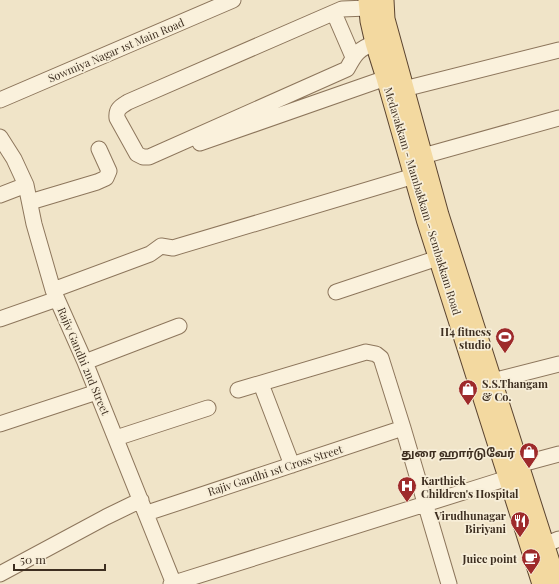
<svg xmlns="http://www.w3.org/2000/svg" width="559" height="584" font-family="'Playfair Display','Noto Sans Tamil',serif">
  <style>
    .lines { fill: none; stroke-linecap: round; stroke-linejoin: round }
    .minor-casing { stroke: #8d765c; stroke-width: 17 }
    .major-casing { stroke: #5b4430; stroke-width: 21 }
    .minor { stroke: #faf1dc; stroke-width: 15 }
    .major { stroke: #f3d9a0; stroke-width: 19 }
    .labels { text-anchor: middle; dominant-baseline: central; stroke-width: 3.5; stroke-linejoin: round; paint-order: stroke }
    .street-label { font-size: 11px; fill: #3d2e20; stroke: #f7eed8 }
    .poi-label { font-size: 11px; font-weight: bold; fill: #3d2e20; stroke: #f7eed8; text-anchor: end }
  </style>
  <rect width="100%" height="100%" fill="#f0e4c8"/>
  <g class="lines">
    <!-- minor casing -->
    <g class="minor-casing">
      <path id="minor" d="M368 8 342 9 128 102C120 107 116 109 117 118L137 154 143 157H149L347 69C355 54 358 49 375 43
        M334 13 353 57
        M404 89 559 50
        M0 100 233 0
        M0 137 14 159 26 185 34 224 53 290 85 362 174 584
        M200 143 386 78
        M423 156 559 118
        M0 195 26 185
        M30 202 97 182 106 178 109 171 99 149
        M53 290 150 254 161 246 173 248 414 176
        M336 292 438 258
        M0 319 57 299
        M85 362 179 326
        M492 381 559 364
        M261 384 292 465
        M238 390 366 352 376 354 381 358 403 428 449 584
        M0 424 97 392
        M116 438 208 408
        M508 469 518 465 559 454
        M147 513 403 428
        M544 545 559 539
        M0 574 106 517 141 500
        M171 584 508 478"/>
    </g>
    <!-- major casing -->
    <g class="major-casing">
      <path id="major" d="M368 0 370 21 375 43 386 78 426 219 542 584
        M384 0 385 19 439 215 557 584"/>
    </g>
    <!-- minor -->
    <use href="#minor" class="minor"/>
    <!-- major -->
    <use href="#major" class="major"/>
  </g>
  <!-- icons -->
  <defs>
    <g id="stadium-pin" transform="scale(1)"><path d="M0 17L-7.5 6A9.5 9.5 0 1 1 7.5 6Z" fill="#9e2a2b" stroke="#f7eed8"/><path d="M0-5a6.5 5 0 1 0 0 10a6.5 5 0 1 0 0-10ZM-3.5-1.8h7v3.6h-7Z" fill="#fff"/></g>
    <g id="shop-pin" transform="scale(1)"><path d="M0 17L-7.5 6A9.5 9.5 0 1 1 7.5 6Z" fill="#9e2a2b" stroke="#f7eed8"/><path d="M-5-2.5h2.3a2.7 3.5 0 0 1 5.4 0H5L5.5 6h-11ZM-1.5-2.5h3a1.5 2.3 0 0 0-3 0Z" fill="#fff"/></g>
    <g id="hospital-pin" transform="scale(1)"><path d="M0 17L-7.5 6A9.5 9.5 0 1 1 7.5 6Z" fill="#9e2a2b" stroke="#f7eed8"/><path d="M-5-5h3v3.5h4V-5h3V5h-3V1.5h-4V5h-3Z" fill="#fff"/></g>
    <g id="restaurant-pin" transform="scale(1)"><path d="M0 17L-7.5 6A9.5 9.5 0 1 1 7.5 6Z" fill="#9e2a2b" stroke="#f7eed8"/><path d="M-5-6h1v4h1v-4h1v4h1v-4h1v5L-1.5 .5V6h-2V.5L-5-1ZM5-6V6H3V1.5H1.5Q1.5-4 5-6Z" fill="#fff"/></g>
    <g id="cafe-pin" transform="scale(1)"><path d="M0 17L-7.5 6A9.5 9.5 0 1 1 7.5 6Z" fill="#9e2a2b" stroke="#f7eed8"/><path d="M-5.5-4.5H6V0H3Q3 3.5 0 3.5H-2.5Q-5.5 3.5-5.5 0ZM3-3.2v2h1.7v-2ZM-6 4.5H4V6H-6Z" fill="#fff"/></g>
  </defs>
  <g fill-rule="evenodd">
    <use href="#stadium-pin" x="505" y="337"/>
    <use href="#shop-pin" x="468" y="389"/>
    <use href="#shop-pin" x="529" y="452"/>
    <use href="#hospital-pin" x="407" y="486"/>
    <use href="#restaurant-pin" x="520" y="521"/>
    <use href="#cafe-pin" x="531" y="558"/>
  </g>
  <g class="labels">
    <!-- street labels -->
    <g class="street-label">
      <text transform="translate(116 50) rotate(-23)">Sowmiya Nagar 1st Main Road</text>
      <text transform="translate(423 201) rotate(73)">Medavakkam - Mambakkam - Sembakkam Road</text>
      <text transform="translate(84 361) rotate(67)">Rajiv Gandhi 2nd Street</text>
      <text transform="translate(275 470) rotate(-18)">Rajiv Gandhi 1st Cross Street</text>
    </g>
    <!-- poi labels -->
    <g class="poi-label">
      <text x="491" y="331">H4 fitness<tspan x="491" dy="13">studio</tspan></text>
      <text x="482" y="383" text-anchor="start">S.S.Thangam<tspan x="482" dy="13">&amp; Co.</tspan></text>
      <text x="515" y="452">துரை ஹார்டுவேர்</text>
      <text x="421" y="480" text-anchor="start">Karthick<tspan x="421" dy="13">Children's Hospital</tspan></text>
      <text x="506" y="515">Virudhunagar<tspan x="506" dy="13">Biriyani</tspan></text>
      <text x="517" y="558">Juice point</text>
    </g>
  </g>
  <!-- scale -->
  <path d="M14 564v6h91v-6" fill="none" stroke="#3d2e20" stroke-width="2"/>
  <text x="20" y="564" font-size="12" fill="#3d2e20" stroke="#f7eed8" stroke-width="3" paint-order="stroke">50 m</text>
</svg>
